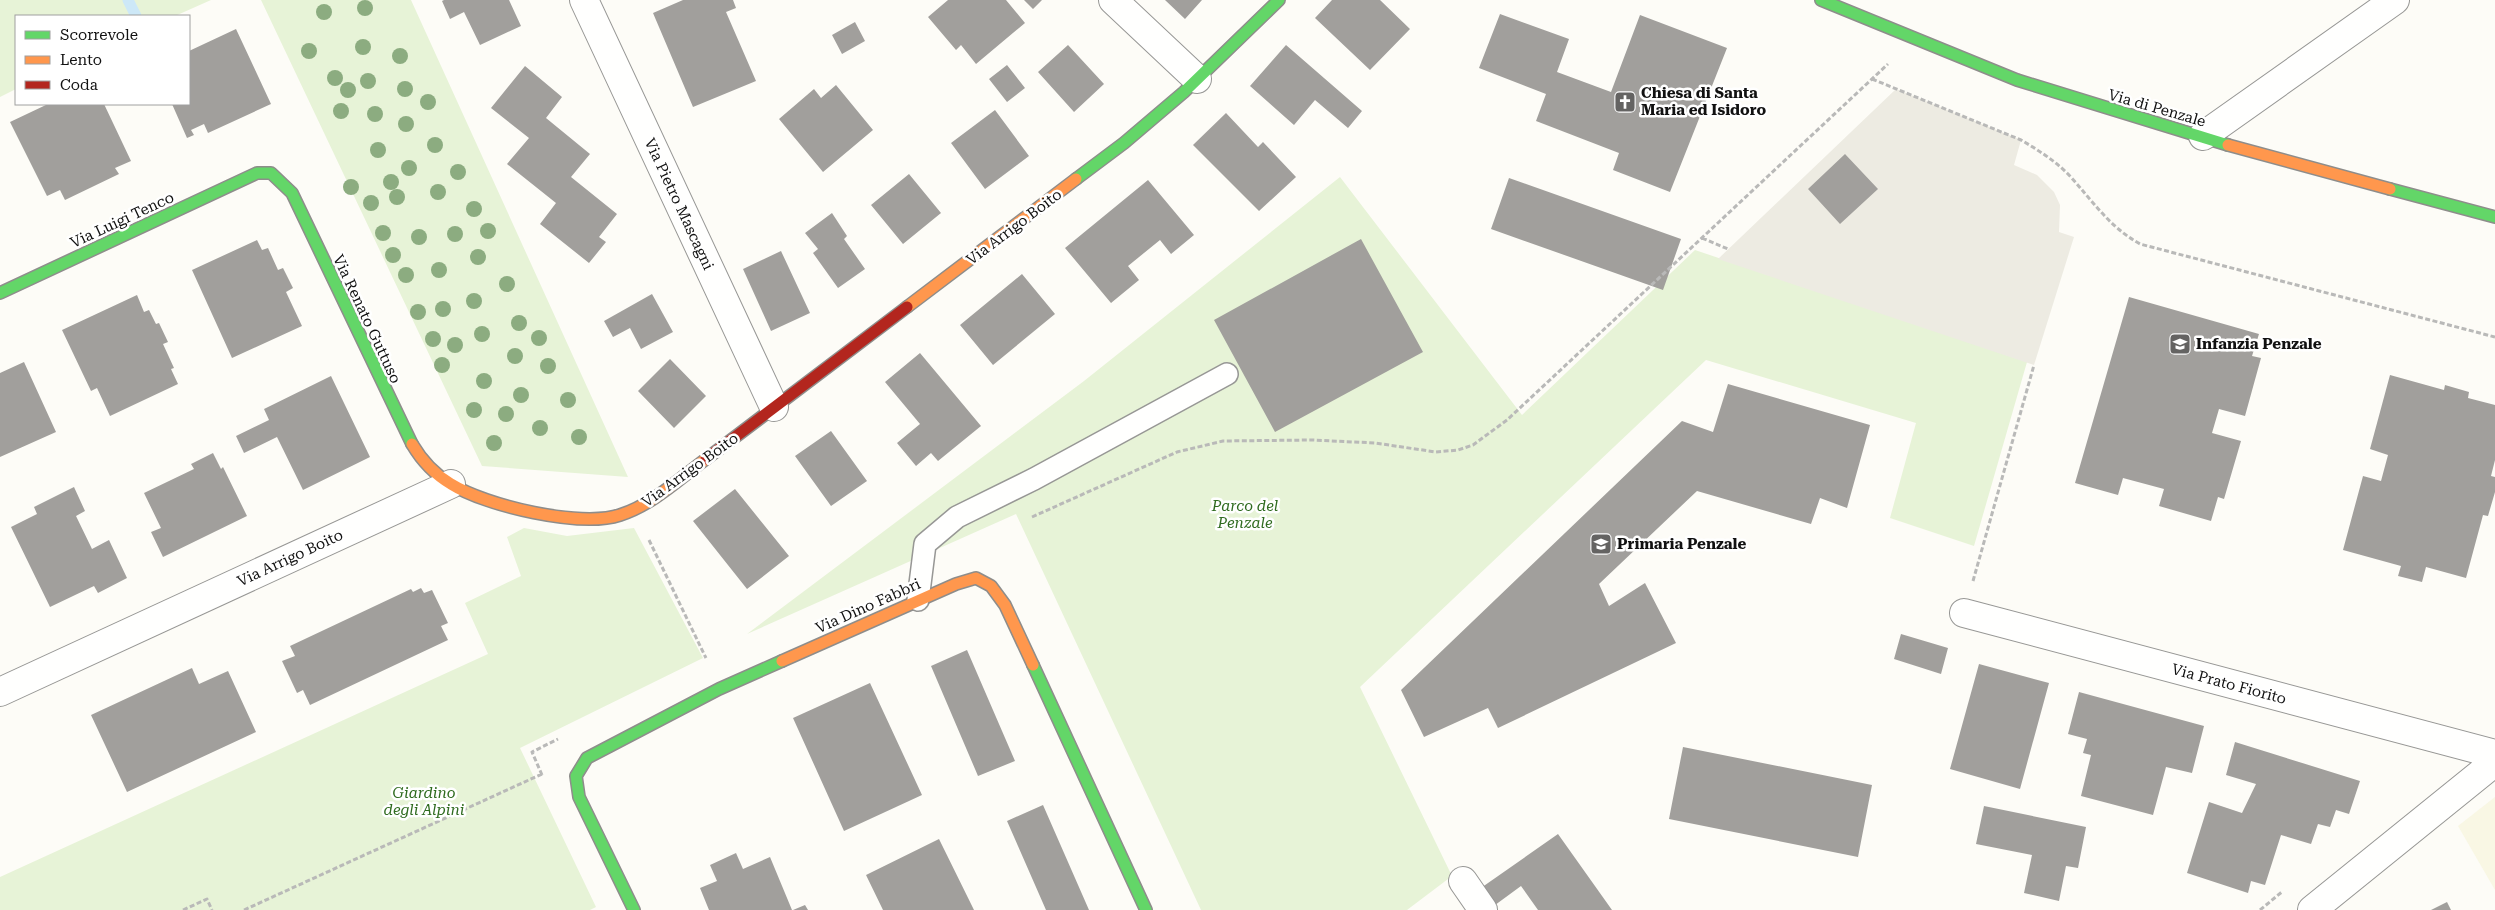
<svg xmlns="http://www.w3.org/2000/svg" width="2495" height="910" font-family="'Roboto Serif',serif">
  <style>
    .farmland { fill: #f9f7e4 }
    .green { fill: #e7f3d7 }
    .plaza { fill: #edebe2 }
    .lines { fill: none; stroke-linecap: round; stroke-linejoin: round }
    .stream { stroke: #cde8f7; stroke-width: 11 }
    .building { fill: #a19f9c }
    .lane-casing { stroke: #979795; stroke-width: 24 }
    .street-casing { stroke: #979795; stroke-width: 30 }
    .fast-casing { stroke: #8e8d8b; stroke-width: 14 }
    .slow-casing { stroke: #8e8d8b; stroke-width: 14 }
    .jam-casing { stroke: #8e8d8b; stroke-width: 14 }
    .path { stroke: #b9b9b8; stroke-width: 3; stroke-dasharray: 5 2.5; stroke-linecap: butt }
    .lane { stroke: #fffffe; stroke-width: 21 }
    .street { stroke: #fffffe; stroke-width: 28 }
    .fast { stroke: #63d668; stroke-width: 11 }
    .slow { stroke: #ff974d; stroke-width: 11 }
    .jam { stroke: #b3261e; stroke-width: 11 }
    .tree { fill: #8cac80 }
    .labels { text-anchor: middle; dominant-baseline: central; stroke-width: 5; stroke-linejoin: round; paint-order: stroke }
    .poi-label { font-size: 15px; font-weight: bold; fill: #111; stroke: #fff; text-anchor: start }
    .street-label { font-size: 15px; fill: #111; stroke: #fff }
    .park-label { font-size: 15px; font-style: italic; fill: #2f6b1f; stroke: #fff }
  </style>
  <rect width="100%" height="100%" fill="#fdfcf7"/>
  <!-- farmland -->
  <path class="farmland" d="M2495 797V890L2458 826Z"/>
  <!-- green -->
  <path class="green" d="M0 0H211L175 16H16V89L0 97Z
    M261 0H411L628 477 482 466Z
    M1340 177 1522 415 1695 250 2027 362 1974 546 1890 518 1916 423 1706 360 1360 687 1452 876 1407 910H1201L1016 514 747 634 1084 381Z
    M524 528 567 536 634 528 703 658 520 748 596 907 590 910H0V877L488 654 465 603 521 576 507 537Z"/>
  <!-- plaza -->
  <path class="plaza" d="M1896 89 2021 140 2014 165 2037 175 2054 192 2060 205 2059 232 2074 237 2034 365 1718 259Z"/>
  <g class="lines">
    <!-- stream -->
    <path class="stream" d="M128 0 136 16"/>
  </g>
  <!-- building -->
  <path class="building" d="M444 0H509L521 26 480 45 464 12 450 19 442 1Z
    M683 0H733L736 8 726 12 756 81 693 107 653 13Z
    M948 0H1006L1025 23 976 64 961 45 956 50 928 17Z
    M1024 0H1042L1033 9Z
    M1165 0H1202L1185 19Z
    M1332 0H1380L1410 29 1370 70 1315 18Z
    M1500 14 1569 39 1557 72 1611 92 1640 15 1727 48 1670 192 1613 170 1619 153 1536 121 1546 94 1479 68Z
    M855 22 865 41 842 54 832 35Z
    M236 29 271 104 208 133 204 124 191 130 194 135 187 138 172 104H189V51Z
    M1068 45 1104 84 1074 112 1038 72Z
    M1286 45 1362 111 1348 128 1315 100 1294 125 1250 86Z
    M1007 65 1025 88 1007 102 989 79Z
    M525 66 562 97 546 118 590 154 571 177 617 214 599 237 606 242 589 263 540 224 556 203 507 164 529 138 491 108Z
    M836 85 873 130 823 172 779 119 814 89 821 98Z
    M48 104H104L131 161 115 168 119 174 65 200 60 190 47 196 10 122Z
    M995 110 1029 156 985 189 951 143Z
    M1226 113 1258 147 1263 142 1296 177 1259 211 1193 145Z
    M1845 154 1878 189 1840 224 1808 189Z
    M909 174 941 213 903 244 871 205Z
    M1509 178 1681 239 1663 290 1491 229Z
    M1148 180 1194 235 1171 254 1160 240 1128 266 1139 280 1111 303 1065 248Z
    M832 213 847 236 844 239 865 269 838 288 813 253 818 249 805 233Z
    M1361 239 1423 352 1275 432 1214 320Z
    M257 240 262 250 268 248 278 270 283 268 293 288 286 292 302 326 232 358 192 270Z
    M781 251 810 313 771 331 743 269Z
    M1022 274 1055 314 993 365 960 325Z
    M652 294 673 332 641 349 630 328 613 337 604 321Z
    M137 295 144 312 149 310 156 324 159 323 168 342 163 344 174 368 171 369 178 384 110 416 97 388 91 391 62 330Z
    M2129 297 2259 334 2252 356 2261 358 2245 416 2219 409 2212 433 2241 441 2224 499 2218 497 2211 521 2159 506 2164 489 2123 478 2118 495 2075 483Z
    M920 353 981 426 938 461 931 453 916 466 897 443 920 424 885 382Z
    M670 359 706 396 674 428 638 391Z
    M24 362 56 432 0 457V373Z
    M2390 375 2444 390 2445 385 2469 392 2468 398 2495 405V460L2491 476 2495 477V492L2488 516 2483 515 2466 578 2426 567 2422 582 2398 576 2401 566 2343 550 2363 476 2381 481 2388 455 2370 449Z
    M331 376 370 457 303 490 277 437 244 453 236 436 269 420 264 409Z
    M1728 384 1870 425 1847 508 1820 498 1811 524 1697 491 1599 584 1609 606 1645 583 1676 643 1498 728 1488 708 1424 737 1401 690 1682 421 1713 432Z
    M831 431 867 481 831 506 795 456Z
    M213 453 221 469 223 467 247 516 163 557 151 532 161 528 144 493 194 469 191 464Z
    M74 487 85 511 76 516 92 549 109 540 127 578 98 593 94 586 50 607 11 527 37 514 34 507Z
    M735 489 789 556 747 589 693 521Z
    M421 588 424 593 432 590 448 623 441 626 448 640 310 705 303 690 297 693 282 661 295 656 290 646 411 589 413 592Z
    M1901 634 1948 648 1941 674 1894 659Z
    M967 650 1015 761 978 776 931 666Z
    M1979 664 2049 683 2020 789 1950 769Z
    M192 668 199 684 228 671 256 732 127 792 91 715Z
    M870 683 922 795 844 831 793 718Z
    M2079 692 2204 726 2192 773 2166 767 2153 815 2081 796 2091 755 2083 753 2087 739 2068 734Z
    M2235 742 2360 781 2349 814 2336 810 2330 827 2318 824 2311 844 2281 835 2265 885 2251 881 2248 893 2187 873 2209 802 2242 813 2256 784 2226 775Z
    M1683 747 1872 785 1858 857 1669 819Z
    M1043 805 1089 910H1046L1007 821Z
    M1984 806 2086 827 2078 868 2066 866 2059 901 2024 893 2032 855 1976 844Z
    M1558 834 1612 910H1538L1521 886 1491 908 1478 890Z
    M939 839 974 910H883L866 875Z
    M736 853 743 869 770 857 792 910H709L700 888 717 881 710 865Z
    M2447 902 2451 910H2431Z
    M805 905 808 910H793Z"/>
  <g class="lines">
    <!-- lane casing -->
    <g class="lane-casing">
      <path id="lane" d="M918 600 925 544 957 517 1034 479 1227 374"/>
    </g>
    <!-- street casing -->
    <g class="street-casing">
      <path id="street" d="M584 0 774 407
        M1113 0 1197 79
        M2203 136 2395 0
        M1964 613 2495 754
        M0 692 451 484
        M1463 881 1483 910
        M2312 910 2495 762"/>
    </g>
    <!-- fast casing -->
    <g class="fast-casing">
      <path id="fast" d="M1821 0 2017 80 2228 145
        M1076 179 1124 143 1184 92 1279 0
        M2390 189 2495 217
        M0 293 257 173H271L292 193 412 444
        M1033 665 1146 910
        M634 910 579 797 576 776 587 758 719 689 782 661"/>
    </g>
    <!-- slow casing -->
    <g class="slow-casing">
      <path id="slow" d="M2228 145 2390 189
        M907 307 1076 179
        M412 444C422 461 434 474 451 484 486 506 581 528 620 515 652 505 679 479 706 459
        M782 661 956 584 976 578 991 586 1005 605 1033 665"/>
    </g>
    <!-- jam casing -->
    <g class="jam-casing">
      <path id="jam" d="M706 459 907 307"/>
    </g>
    <!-- path -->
    <path class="path" d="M1872 79 2021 140C2038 150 2054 160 2068 174 2093 201 2108 226 2140 244L2495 337
      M1702 238 1728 249
      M1032 517 1177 452 1223 441 1312 440 1375 443 1436 452 1458 450 1473 445 1507 420 1888 64
      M649 540 706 658
      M1973 581 2034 365
      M542 775 532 752 558 739
      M183 910 207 899 212 910
      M244 910 542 774
      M2260 910 2283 891"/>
    <!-- lane -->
    <use href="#lane" class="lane"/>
    <!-- street -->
    <use href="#street" class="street"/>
    <!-- fast -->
    <use href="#fast" class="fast"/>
    <!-- slow -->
    <use href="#slow" class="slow"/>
    <!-- jam -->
    <use href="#jam" class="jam"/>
  </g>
  <!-- trees -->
  <g class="tree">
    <circle cx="365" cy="8" r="8"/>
    <circle cx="324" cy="12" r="8"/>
    <circle cx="363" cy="47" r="8"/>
    <circle cx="309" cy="51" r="8"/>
    <circle cx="400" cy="56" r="8"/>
    <circle cx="335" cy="78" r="8"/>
    <circle cx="368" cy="81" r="8"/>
    <circle cx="405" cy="89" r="8"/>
    <circle cx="348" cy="90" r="8"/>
    <circle cx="428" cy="102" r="8"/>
    <circle cx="341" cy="111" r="8"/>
    <circle cx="375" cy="114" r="8"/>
    <circle cx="406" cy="124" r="8"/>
    <circle cx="435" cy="145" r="8"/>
    <circle cx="378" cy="150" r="8"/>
    <circle cx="409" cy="168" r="8"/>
    <circle cx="458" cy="172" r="8"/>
    <circle cx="391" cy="182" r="8"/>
    <circle cx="351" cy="187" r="8"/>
    <circle cx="438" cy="192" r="8"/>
    <circle cx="397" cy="197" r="8"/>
    <circle cx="371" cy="203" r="8"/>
    <circle cx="474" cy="209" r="8"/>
    <circle cx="488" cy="231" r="8"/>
    <circle cx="383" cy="233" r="8"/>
    <circle cx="455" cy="234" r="8"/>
    <circle cx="419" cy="237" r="8"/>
    <circle cx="393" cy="255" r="8"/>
    <circle cx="478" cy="257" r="8"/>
    <circle cx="439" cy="270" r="8"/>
    <circle cx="406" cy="275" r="8"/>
    <circle cx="507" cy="284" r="8"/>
    <circle cx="474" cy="301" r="8"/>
    <circle cx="443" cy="309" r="8"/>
    <circle cx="418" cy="312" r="8"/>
    <circle cx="519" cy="323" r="8"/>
    <circle cx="482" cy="334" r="8"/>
    <circle cx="539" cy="338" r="8"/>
    <circle cx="433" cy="339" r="8"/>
    <circle cx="455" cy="345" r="8"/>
    <circle cx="515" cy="356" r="8"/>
    <circle cx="442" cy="365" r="8"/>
    <circle cx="548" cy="366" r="8"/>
    <circle cx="484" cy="381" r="8"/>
    <circle cx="521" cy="395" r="8"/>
    <circle cx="568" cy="400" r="8"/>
    <circle cx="474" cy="410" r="8"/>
    <circle cx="506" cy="414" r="8"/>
    <circle cx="540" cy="428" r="8"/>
    <circle cx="579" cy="437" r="8"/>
    <circle cx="494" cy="443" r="8"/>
  </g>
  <!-- icons -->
  <defs>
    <g id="church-square" transform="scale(1.125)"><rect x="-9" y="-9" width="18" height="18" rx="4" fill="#646362" stroke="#fff"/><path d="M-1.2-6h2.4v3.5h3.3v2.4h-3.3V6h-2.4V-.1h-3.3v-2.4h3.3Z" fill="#fff"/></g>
    <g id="school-square" transform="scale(1.125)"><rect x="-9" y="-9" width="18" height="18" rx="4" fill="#646362" stroke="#fff"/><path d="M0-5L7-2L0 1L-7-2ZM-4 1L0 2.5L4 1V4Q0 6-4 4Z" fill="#fff"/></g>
  </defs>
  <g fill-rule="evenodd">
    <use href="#church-square" x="1625" y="102"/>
    <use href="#school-square" x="2180" y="344"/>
    <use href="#school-square" x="1601" y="544"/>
  </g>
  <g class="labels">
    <!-- poi labels -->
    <g class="poi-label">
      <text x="1641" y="93">Chiesa di Santa<tspan x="1641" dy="17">Maria ed Isidoro</tspan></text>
      <text x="2196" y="344">Infanzia Penzale</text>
      <text x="1617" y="544">Primaria Penzale</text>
    </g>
    <!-- street labels -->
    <g class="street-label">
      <text transform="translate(2157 108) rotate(16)">Via di Penzale</text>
      <text transform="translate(679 204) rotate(65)">Via Pietro Mascagni</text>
      <text transform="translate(122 220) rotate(-25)">Via Luigi Tenco</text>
      <text transform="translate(1014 227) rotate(-37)">Via Arrigo Boito</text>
      <text transform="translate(367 319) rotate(65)">Via Renato Guttuso</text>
      <text transform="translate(690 470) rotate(-36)">Via Arrigo Boito</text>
      <text transform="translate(290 558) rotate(-25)">Via Arrigo Boito</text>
      <text transform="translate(868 606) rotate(-24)">Via Dino Fabbri</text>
      <text transform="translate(2229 684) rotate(15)">Via Prato Fiorito</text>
    </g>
    <!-- park labels -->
    <g class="park-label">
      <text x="1245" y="506">Parco del<tspan x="1245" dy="17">Penzale</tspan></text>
      <text x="424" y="793">Giardino<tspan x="424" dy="17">degli Alpini</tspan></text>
    </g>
  </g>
  <!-- legend -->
  <rect x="15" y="15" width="175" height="90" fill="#ffffff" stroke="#a0a0a0"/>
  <rect x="25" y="31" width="25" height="8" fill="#63d668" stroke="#a0a0a0"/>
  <text x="60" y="40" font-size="15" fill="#111111">Scorrevole</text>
  <rect x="25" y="56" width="25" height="8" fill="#ff974d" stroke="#a0a0a0"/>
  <text x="60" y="65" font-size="15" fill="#111111">Lento</text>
  <rect x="25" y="81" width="25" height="8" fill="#b3261e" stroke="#a0a0a0"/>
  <text x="60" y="90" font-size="15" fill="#111111">Coda</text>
</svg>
